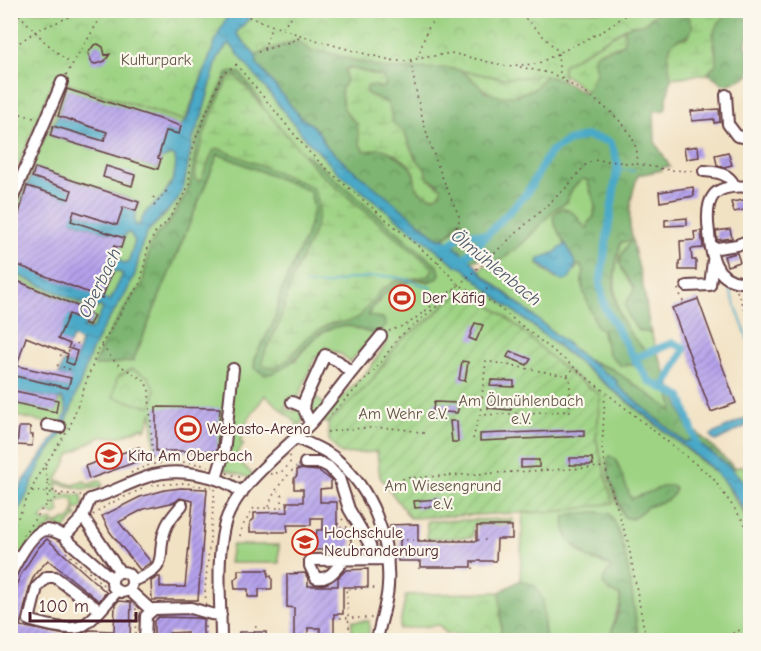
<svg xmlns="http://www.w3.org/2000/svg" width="761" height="651" font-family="'Comic Neue',sans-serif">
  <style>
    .grass { fill: #9ed384; stroke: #747958; stroke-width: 1.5; fill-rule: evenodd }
    .forest { fill: url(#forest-crowns); stroke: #646a4e; stroke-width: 1.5; fill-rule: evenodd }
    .wetland { fill: url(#wetland-marsh); stroke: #747958; stroke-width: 1.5 }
    .park { fill: url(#park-crowns); stroke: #747958; stroke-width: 1.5 }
    .garden { fill: url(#garden-furrows); stroke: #747958; stroke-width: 1.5 }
    .water { fill: url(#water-ripples); stroke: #496479; stroke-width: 1.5 }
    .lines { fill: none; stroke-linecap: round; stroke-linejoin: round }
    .stream { stroke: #48a9c7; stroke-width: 2 }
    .canal { stroke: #48a9c7; stroke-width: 8 }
    .building { fill: url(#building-hatch) }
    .minor-casing { stroke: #633c42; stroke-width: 14 }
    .path { stroke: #633c42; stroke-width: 1.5; stroke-dasharray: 1.5 4.5; stroke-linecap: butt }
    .minor { stroke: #fff; stroke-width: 10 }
    .labels { text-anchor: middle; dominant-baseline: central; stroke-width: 4.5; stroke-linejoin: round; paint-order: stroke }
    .park-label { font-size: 16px; fill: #635546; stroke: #fbf7ec }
    .poi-label { font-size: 16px; fill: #4a1f2b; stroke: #fbf7ec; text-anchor: start }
    .water-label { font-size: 18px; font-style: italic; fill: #495669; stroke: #fbf7ec }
  </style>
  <defs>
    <pattern id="forest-crowns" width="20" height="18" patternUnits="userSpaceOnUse" patternTransform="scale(1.5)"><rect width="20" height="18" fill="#7eb572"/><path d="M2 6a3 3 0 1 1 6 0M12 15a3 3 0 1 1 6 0" fill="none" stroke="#69935e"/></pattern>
    <pattern id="wetland-marsh" width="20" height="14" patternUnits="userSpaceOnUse" patternTransform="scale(1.5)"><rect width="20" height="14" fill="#9ed384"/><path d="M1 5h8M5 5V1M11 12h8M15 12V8" fill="none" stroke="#8ab572"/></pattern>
    <pattern id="park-crowns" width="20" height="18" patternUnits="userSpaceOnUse" patternTransform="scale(1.5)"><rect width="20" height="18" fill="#9ed384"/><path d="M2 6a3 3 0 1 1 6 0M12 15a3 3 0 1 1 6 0" fill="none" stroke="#8ab572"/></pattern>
    <pattern id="garden-furrows" width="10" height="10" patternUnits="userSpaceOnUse" patternTransform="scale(1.5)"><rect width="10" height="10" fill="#9ed384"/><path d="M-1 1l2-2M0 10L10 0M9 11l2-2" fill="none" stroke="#8ab572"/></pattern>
    <pattern id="water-ripples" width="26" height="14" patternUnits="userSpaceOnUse" patternTransform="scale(1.5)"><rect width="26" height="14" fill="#48a9c7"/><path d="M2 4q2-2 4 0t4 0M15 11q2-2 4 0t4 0" fill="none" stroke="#3e89a2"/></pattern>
    <pattern id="building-hatch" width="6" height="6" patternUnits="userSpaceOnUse" patternTransform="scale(1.5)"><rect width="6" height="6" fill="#b4a1ec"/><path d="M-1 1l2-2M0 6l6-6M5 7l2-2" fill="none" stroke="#9483bf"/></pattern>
  </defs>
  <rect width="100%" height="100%" fill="#fbf7ec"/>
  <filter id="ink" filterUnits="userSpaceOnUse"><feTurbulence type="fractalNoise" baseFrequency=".0167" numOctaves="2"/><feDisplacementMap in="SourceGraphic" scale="12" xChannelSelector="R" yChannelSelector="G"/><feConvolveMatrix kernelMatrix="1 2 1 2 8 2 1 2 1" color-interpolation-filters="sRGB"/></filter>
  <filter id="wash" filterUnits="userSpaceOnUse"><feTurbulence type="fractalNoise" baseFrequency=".008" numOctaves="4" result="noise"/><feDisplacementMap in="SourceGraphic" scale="24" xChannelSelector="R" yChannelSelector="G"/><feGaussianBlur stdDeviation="1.35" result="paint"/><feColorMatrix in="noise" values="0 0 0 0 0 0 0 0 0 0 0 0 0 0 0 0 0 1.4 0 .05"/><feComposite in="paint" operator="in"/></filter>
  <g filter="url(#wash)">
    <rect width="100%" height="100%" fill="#f2e2c4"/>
    <!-- grass -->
    <path class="grass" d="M229 42 306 139 338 172 456 265 463 267 490 292 721 477 750 523V640H639L624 551 610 514C594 512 580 512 566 516 561 534 574 551 591 559 598 562 605 563 613 568L621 603 616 613 610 640H545L544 622 535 586 520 580 523 513 562 511 613 503 596 439 600 395 565 369 446 303 433 316 400 341 370 383 328 423 302 420 300 427 289 435 298 424 265 395 247 421 240 442 244 444 235 457 253 475 250 478 224 470 220 451H156L155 455 152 412 147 427 144 430 143 427 122 436 100 437 70 454 57 480 73 485 85 481 87 485 101 480 102 486C87 492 73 487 57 483L58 494 82 495 83 508 74 510V500L65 499 57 503 60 512 55 515 48 512 41 519 45 522 52 520 57 524 66 519 69 520 74 513 77 516 64 529 51 524 49 530H45L11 575V523L42 461 63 432 90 355 101 331 125 295 135 274 142 244 148 231 166 214 184 185 193 138 202 116 218 57ZM228 72H231L299 154 307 155 438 267 440 274 429 282 418 280 399 285 385 292 379 302 371 309 367 317 371 333C363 332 356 327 349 326 325 323 308 344 295 361L255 357 274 322 281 292 306 236 314 208 310 191 218 154 133 361 96 366 94 364 112 328 132 297 142 286 157 234 168 224 186 195 190 184 197 139ZM375 335 387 342 371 367 331 409 316 398 312 406 297 408 295 412 285 408 288 398 297 401 315 357 320 358 325 347 341 354 350 362ZM616 461 631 499 667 500 647 507 632 519 624 517 617 503 609 476Z
      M67 84 185 121 181 126 68 90 50 136 158 169 161 159 171 155 175 157 176 164 174 177 162 198 146 212 139 225H134V222L139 202 35 168 27 186 19 215 120 248 126 233H130L135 241 128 263 121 262 112 253 111 255 17 217 11 231V219Z
      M583 178 587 180 595 204 594 217 588 223V228H585L577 217 555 225 566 244 554 253 539 259 538 264 556 279 576 269V265L581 266 585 270 582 281 584 293 602 330 603 338 626 366 631 364 641 368 649 381 669 391 673 406 672 411 612 369 587 360 479 271 486 264 491 269 524 242 554 210 567 202C569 191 574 185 583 178Z
      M459 220 462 224 463 236 454 246 444 238 453 232Z
      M631 241 620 257 629 281 634 288 633 293 625 304 629 318 638 330 651 333 656 349 646 351C612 323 610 282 621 242Z
      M115 271 123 274 110 301 102 298 112 273Z
      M10 272 95 309 100 306 103 309 93 329 82 328 87 324 89 325 93 316 88 313 89 310 11 278Z
      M60 398C70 405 65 416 61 426L11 415V402L56 411Z
      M750 464V495L744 485 731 469Z
      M232 545H279V563H229Z
      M352 621H369V635L352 634Z"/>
    <!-- forest -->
    <path class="forest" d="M659 11C673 11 689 9 693 26L689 36 678 39 668 59 671 78 665 110 654 111 655 142 670 167H663L662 170 638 175C620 226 635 243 644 291 647 305 647 319 651 333L638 330 629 318 625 304 633 293 634 288C631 284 629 279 626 275 614 259 622 256 630 241L621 242C617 257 613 274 614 289 614 311 630 338 647 351L656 349 685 421 735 468 731 469 697 442H684L617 385V381L587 360 612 369 672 410 673 406 669 391 649 381 641 368 631 364 621 366 608 353 602 330 596 325 584 293 582 281 584 270 581 266 576 265 555 225 553 218 556 212 563 208C574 211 579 219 585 228H588V223L594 217 595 204 587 180 583 179C574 185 569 191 567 202L554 210 524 242 493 267 487 257 471 261 454 246 463 236 461 220C453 226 451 239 438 238L346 165 326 146 320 134 311 124 301 118 257 64 256 56 265 51 295 41 300 42 312 51 326 52 387 69 448 68 460 70 475 79 485 92 519 95 526 90 534 89 544 77 549 75 563 80 584 93 596 73C596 69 593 61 594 58 597 50 611 48 618 47L625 36 624 29 631 25 643 24ZM349 68 383 77 386 85 380 88 371 85 367 87 366 93C384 104 390 96 391 122L404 132 414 156 425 169 428 179 438 183 425 194C412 190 417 179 412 170 409 164 386 148 380 148 377 148 373 151 371 152L359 140 360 132 357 124 349 116 343 107 341 91 346 80 345 71Z
      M730 11H750V36L746 41V46L750 53V75L727 85 722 84 719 80 708 74 716 53C711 43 711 29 720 21 724 16 727 16 730 11Z
      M228 72 240 73 260 100 263 108 299 154 307 155 438 267 440 274 437 279C429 282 425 280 418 280 397 281 375 298 368 316L383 318 386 325C373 342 362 327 348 326 343 326 334 327 329 329 301 341 298 369 265 375L254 368 255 357 274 322 281 292 306 236 314 208 310 191 218 154 133 361 96 366 94 364 112 328 132 297 142 286 150 247 157 234 168 224 186 195 190 184 197 139Z
      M610 456 616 460 631 499 665 486H672L675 489 674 494 667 500 647 507 632 519 624 517 609 476 607 460Z
      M596 512 610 514C628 542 633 606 639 640H610C611 626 623 608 620 595L611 592 603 584 606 573 612 568 603 562 590 559 568 540 564 523 565 516 577 513Z
      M520 580 535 586 543 600 545 640H501L500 592Z"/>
    <!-- wetland -->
    <path class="wetland" d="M681 11H730C727 17 721 18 717 25 708 40 718 50 716 64L707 74 671 78C669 66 664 49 675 41 679 38 685 38 689 36L693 26 689 17Z
      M624 29 625 36 623 44C615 49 598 48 594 58 593 61 596 69 596 73L586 91 563 74V65Z
      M349 68 383 77 386 81 384 88 371 85 367 87 366 93C384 104 390 96 392 122L404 132 414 156 425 169 428 179 441 187V192C436 198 432 198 425 194 409 186 419 178 411 167 406 161 391 151 383 149 377 147 372 152 365 151L360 145 357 124 349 116 343 107 341 91 346 80 345 70Z
      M460 70 501 78 537 74 549 75 544 77 534 89C527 90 522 94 516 95 485 101 482 84 460 70Z
      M231 77H237L320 174 433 268 429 276 396 281 382 289 359 317 349 321 329 324 306 338 290 358 275 368 263 365C261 353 273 338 278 326 285 309 287 290 295 273 305 248 332 211 311 186L218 148 213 151 201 180 198 181 195 179C198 141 212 114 228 79Z"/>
    <!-- park -->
    <path class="park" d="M11 11H230L217 37 185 121 54 79 11 184Z
      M256 11H659L643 24 631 25 563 65V80L537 74 532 77 501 78 448 68 387 69 326 52 311 51 300 42 295 41 265 51 256 56 236 33Z
      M131 369 148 376 155 390 152 406 140 405 113 397 117 378Z
      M500 592 501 635 447 634 439 625 399 629 406 595Z"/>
    <!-- garden -->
    <path class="garden" d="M463 293C503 306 531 341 562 367 574 378 588 386 600 395L596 439 613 503 562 511 410 518 380 477 377 452 341 454 329 440 328 423 370 383 400 341 433 316 446 303Z
      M513 519V524L473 525V537L427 539V521Z"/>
    <!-- water -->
    <path class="water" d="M230 10 256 11 236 33 256 56 257 64 301 118 311 124 320 134 326 146 346 164 438 238H444L475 264 483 275 587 360 617 381V385L684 442 692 440 697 442C713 455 744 474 750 494 753 502 750 514 750 523 741 502 726 482 709 466L490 292 463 268 456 265 338 172 306 139 229 43 218 57 202 116 193 138 184 185 177 201 148 231 142 244 135 274 125 295 101 331 90 355 63 432 42 461 24 501 11 523V502L14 495 60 429 67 410 62 398 58 400 11 390V375L68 388 70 378 59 375 63 362 74 365 81 342 73 337 70 344 62 342 11 319V290L85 321 87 324 83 328 90 330 93 328 103 309 100 306 95 309 11 272V262L110 301 123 274 116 271 112 273 11 231 108 262 112 253 119 256 120 261 125 264 128 263 135 241 130 233H126L124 238 22 205 24 196 117 224 120 215 27 186 32 177 136 211 134 222 137 226 139 225C141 221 143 216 146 212 150 207 157 203 161 198 171 187 178 172 175 157L171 155 161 159 53 126 58 116 160 148 163 139 61 107 64 98 178 134 181 126 187 119 217 37Z
      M566 244 576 265 569 279 561 281 538 262 540 258 554 253Z
      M748 417 750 419V424L716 441 712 439 711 435Z"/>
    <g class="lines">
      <!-- stream -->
      <path class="stream" d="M617 169 634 171
        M305 284 326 285 348 279 387 276 405 279 432 288
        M729 288 750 345"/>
      <!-- canal -->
      <path class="canal" d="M444 247 451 244 462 233 487 235
        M459 260 466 257 527 193 550 152 568 141 586 136 608 141 611 144 618 164 600 284 605 308 634 358 649 381 681 397 699 451
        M634 358 673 343 685 348 664 388"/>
    </g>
    <g id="blocks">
      <!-- building -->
      <path class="building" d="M98 44 103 47 105 55 110 54 105 61 96 64 92 63 88 53 94 45Z
        M67 89 181 126 179 134 166 131 158 158 161 159 158 169 50 136 53 126 104 141 107 132 58 116Z
        M719 109 720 122 714 123V119L692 121 691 111Z
        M698 146 699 157 686 159 684 148Z
        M728 152 732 165 724 167 717 165 715 155Z
        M106 166 135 175 132 186 103 177Z
        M35 168 139 202 136 211 123 207 117 225 74 211 71 221 124 238 121 248 114 246 105 270 112 273 102 298 10 262V232L17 216 18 217 27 186 69 199 72 190 32 177Z
        M693 187 694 196 660 202 659 192Z
        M750 199V209L734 212 731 202Z
        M687 218V225L665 226V220Z
        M730 229 732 238 717 240 716 231Z
        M701 231 703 248 691 249 692 260H696V270H679V261H681L680 241 695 240 694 232Z
        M737 253 740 262 727 266 724 256Z
        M10 278 89 311 88 313 94 316 89 325 84 323 85 321 69 314 58 339 70 344 68 348 77 351 73 365 66 362 68 354 26 337 17 366 71 378 68 388 10 375Z
        M698 299 736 403 711 412 672 308Z
        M475 323 483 325 476 341 469 338Z
        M510 351 531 359 527 365 507 357Z
        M462 361 468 362 465 381 459 380Z
        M491 380 514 381V387L490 386Z
        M10 390 58 400 56 412 10 402Z
        M434 402 459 403 458 410 457 413 433 411Z
        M489 402 505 404V402L512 403 511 410 488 408Z
        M156 407 220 408 217 451H156Z
        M450 421H457L458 442H452Z
        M19 427H30V435H33L32 446 17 445Z
        M584 430V436L480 441V434Z
        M139 447 144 459 89 479 85 466Z
        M570 458H592L593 465H570Z
        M521 460H539V467L521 468Z
        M297 469 319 471 331 480V488L320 489V502H337V529H346V536L351 539V549L314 550 317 530H323V518H311V525H287L288 532H250V522L254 519V513L288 512 287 502H303V489H294V479L297 475Z
        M181 488 207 489 198 600H152L151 581 158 577H160V587H185L193 501 180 498 175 502 144 509 119 522 151 562 140 570 110 532 102 516 140 497 165 490Z
        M437 499V506L415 508 414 501Z
        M418 524V541H477V526H512V539H497L496 561H471V567H421V561H398V553H400V535H390V525Z
        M47 539 106 592 99 601 48 560 35 574 30 585 20 626 70 636 79 635 90 630 114 631 115 605 118 601 131 602 130 640H10L11 598 21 574 38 548Z
        M368 569V587H343V614H334V640H320V628H308V640H294V608L287 607V574L305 573 308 579V586H338V578L346 570Z
        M238 570H268V576H271L272 579V589H259V597H248V589H235L234 580 238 576Z
        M158 617 197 618 203 619V640H187V632L169 633V640H154V621Z
        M239 632H266V640H239Z"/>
    </g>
  </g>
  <g filter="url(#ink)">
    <use href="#blocks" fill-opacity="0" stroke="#633c42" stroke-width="1.5"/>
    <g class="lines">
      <!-- minor casing -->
      <g class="minor-casing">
        <path id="minor" d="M726 95 728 124 737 136 750 138
          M704 171C716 172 729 173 734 185
          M10 204 62 82
          M711 249 737 245 750 240
          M740 282C714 279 711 254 709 233 704 196 713 184 750 187
          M687 286 710 285 713 261
          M351 373 381 336
          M292 402 303 407
          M47 425 60 427
          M295 437C308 444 325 449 336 459 372 489 391 539 388 586 387 605 380 622 377 640
          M305 463H321L329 467 339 478 349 509 370 545 373 559
          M216 479 224 453 233 369
          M83 517 120 572
          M65 536 83 517 90 499C110 494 128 483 147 477 176 467 219 474 242 493
          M65 536 67 540 112 579
          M345 560C334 569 331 580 316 578L310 566V560L388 559
          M112 582a10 10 0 1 1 20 0a10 10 0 1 1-20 0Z
          M10 575C16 563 32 531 46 530 53 530 59 534 65 536
          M132 581C175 567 153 554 167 525 171 517 177 511 182 505
          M129 590 151 610
          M99 610 55 577H47L37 587 29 620C42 624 70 632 82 626 95 619 107 602 117 591
          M145 640 146 616 154 609 191 608 211 614 221 615
          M221 640C221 604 216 563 224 527 233 487 284 451 311 423 325 407 338 390 351 373L338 361 325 355 305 399 303 407 310 423"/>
      </g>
      <!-- path -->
      <path class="path" d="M15 10 44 41 71 64
        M232 10C285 32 339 48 395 61H404L451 53 506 66 537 64 605 30 632 10
        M517 10 556 49C561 58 556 72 564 80 570 85 578 88 584 92 606 108 641 131 637 163
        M651 10 652 12
        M282 27 298 10
        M10 49 36 31 86 10
        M264 49 271 28
        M258 52 298 39 299 36
        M418 57 427 30 441 10
        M411 61C419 119 436 166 460 218L452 238 455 241
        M236 64 309 152 337 178 438 263 459 285 481 295 507 314 712 477 744 522 750 538
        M520 67 549 73 562 78
        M66 75 101 17 102 10
        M10 107 15 112 10 134
        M15 112 37 119
        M153 197 158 201
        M154 206 169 188
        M485 262 496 272
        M438 263 444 255
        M678 289 684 304
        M737 291 750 327
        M482 294 488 288
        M389 331 408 324 459 285 568 186 587 163 597 160 637 164 669 170 694 171
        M102 346 116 363 145 381 149 391 153 462
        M60 355 66 357 70 348 78 343
        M57 365 72 370
        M567 376 570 378V411L480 415 486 361 567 376 574 368
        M605 394 602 449 608 479 628 542 646 640
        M331 414 375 370 399 337 442 302 458 286
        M69 429 98 350 131 296 140 285 148 247 155 233 166 223 185 194 189 183 191 155 196 138 222 74 239 63
        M327 432C361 427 393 425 427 434
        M473 439 479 416
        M179 462V451
        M45 468 48 483 54 492
        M131 473C154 459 186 460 211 467
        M227 473 242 478
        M270 474 281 472 290 464V454
        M391 483 405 478 604 467
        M152 485 185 483 212 488
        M32 491 81 495
        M47 503 48 484
        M192 504 197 505
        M270 508H282V496L278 491
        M93 515 109 504 144 488
        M343 519 334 527H348
        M10 534 39 474 66 433
        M23 535 43 508 61 495
        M240 536 242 527 254 508H269C271 492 285 478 296 467
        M394 540H487
        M66 552 108 589
        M419 569V561
        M473 569 474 561
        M206 604 205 589 215 489
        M334 618H372
        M254 632V627H259
        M135 640 136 608
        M205 640V620
        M350 640 346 589 378 588
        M716 640 750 626"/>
      <!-- minor -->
      <use href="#minor" class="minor"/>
    </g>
  </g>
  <!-- icons -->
  <defs>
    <g id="stadium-ring" transform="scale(1.35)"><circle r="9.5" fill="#fbf7ec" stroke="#c8321e" stroke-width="1.5"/><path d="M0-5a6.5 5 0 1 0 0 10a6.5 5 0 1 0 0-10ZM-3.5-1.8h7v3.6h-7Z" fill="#c8321e"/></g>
    <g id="school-ring" transform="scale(1.35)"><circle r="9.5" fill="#fbf7ec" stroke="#c8321e" stroke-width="1.5"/><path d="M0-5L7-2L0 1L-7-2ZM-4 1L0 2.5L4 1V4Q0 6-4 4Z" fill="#c8321e"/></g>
    <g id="university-ring" transform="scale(1.35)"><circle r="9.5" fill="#fbf7ec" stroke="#c8321e" stroke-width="1.5"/><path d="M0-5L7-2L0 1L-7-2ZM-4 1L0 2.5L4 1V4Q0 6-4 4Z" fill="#c8321e"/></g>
  </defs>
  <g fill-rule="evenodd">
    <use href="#stadium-ring" x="402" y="298"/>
    <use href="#stadium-ring" x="188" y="429"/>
    <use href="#school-ring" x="109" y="456"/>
    <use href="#university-ring" x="305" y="542"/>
  </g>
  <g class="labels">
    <!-- park labels -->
    <g class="park-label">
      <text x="156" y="60">Kulturpark</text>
      <text x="521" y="401">Am Ölmühlenbach<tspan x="521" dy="18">e.V.</tspan></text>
      <text x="403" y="414">Am Wehr e.V.</text>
      <text x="443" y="486">Am Wiesengrund<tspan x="443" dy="18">e.V.</tspan></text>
    </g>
    <!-- poi labels -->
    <g class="poi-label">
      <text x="422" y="298">Der Käfig</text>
      <text x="207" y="429">Webasto-Arena</text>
      <text x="128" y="456">Kita Am Oberbach</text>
      <text x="324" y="533">Hochschule<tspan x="324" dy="18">Neubrandenburg</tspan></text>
    </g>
    <!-- water labels -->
    <g class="water-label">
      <text transform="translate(496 268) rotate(39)">Ölmühlenbach</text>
      <text transform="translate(100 283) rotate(-64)">Oberbach</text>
    </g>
  </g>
  <!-- margin -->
  <rect width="761" height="651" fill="none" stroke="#fbf7ec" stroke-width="36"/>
  <!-- scale -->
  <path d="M30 612v9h106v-9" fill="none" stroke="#4a1f2b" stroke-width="3"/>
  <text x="39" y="612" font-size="18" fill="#4a1f2b" stroke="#fbf7ec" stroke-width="4.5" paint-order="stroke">100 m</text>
</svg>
